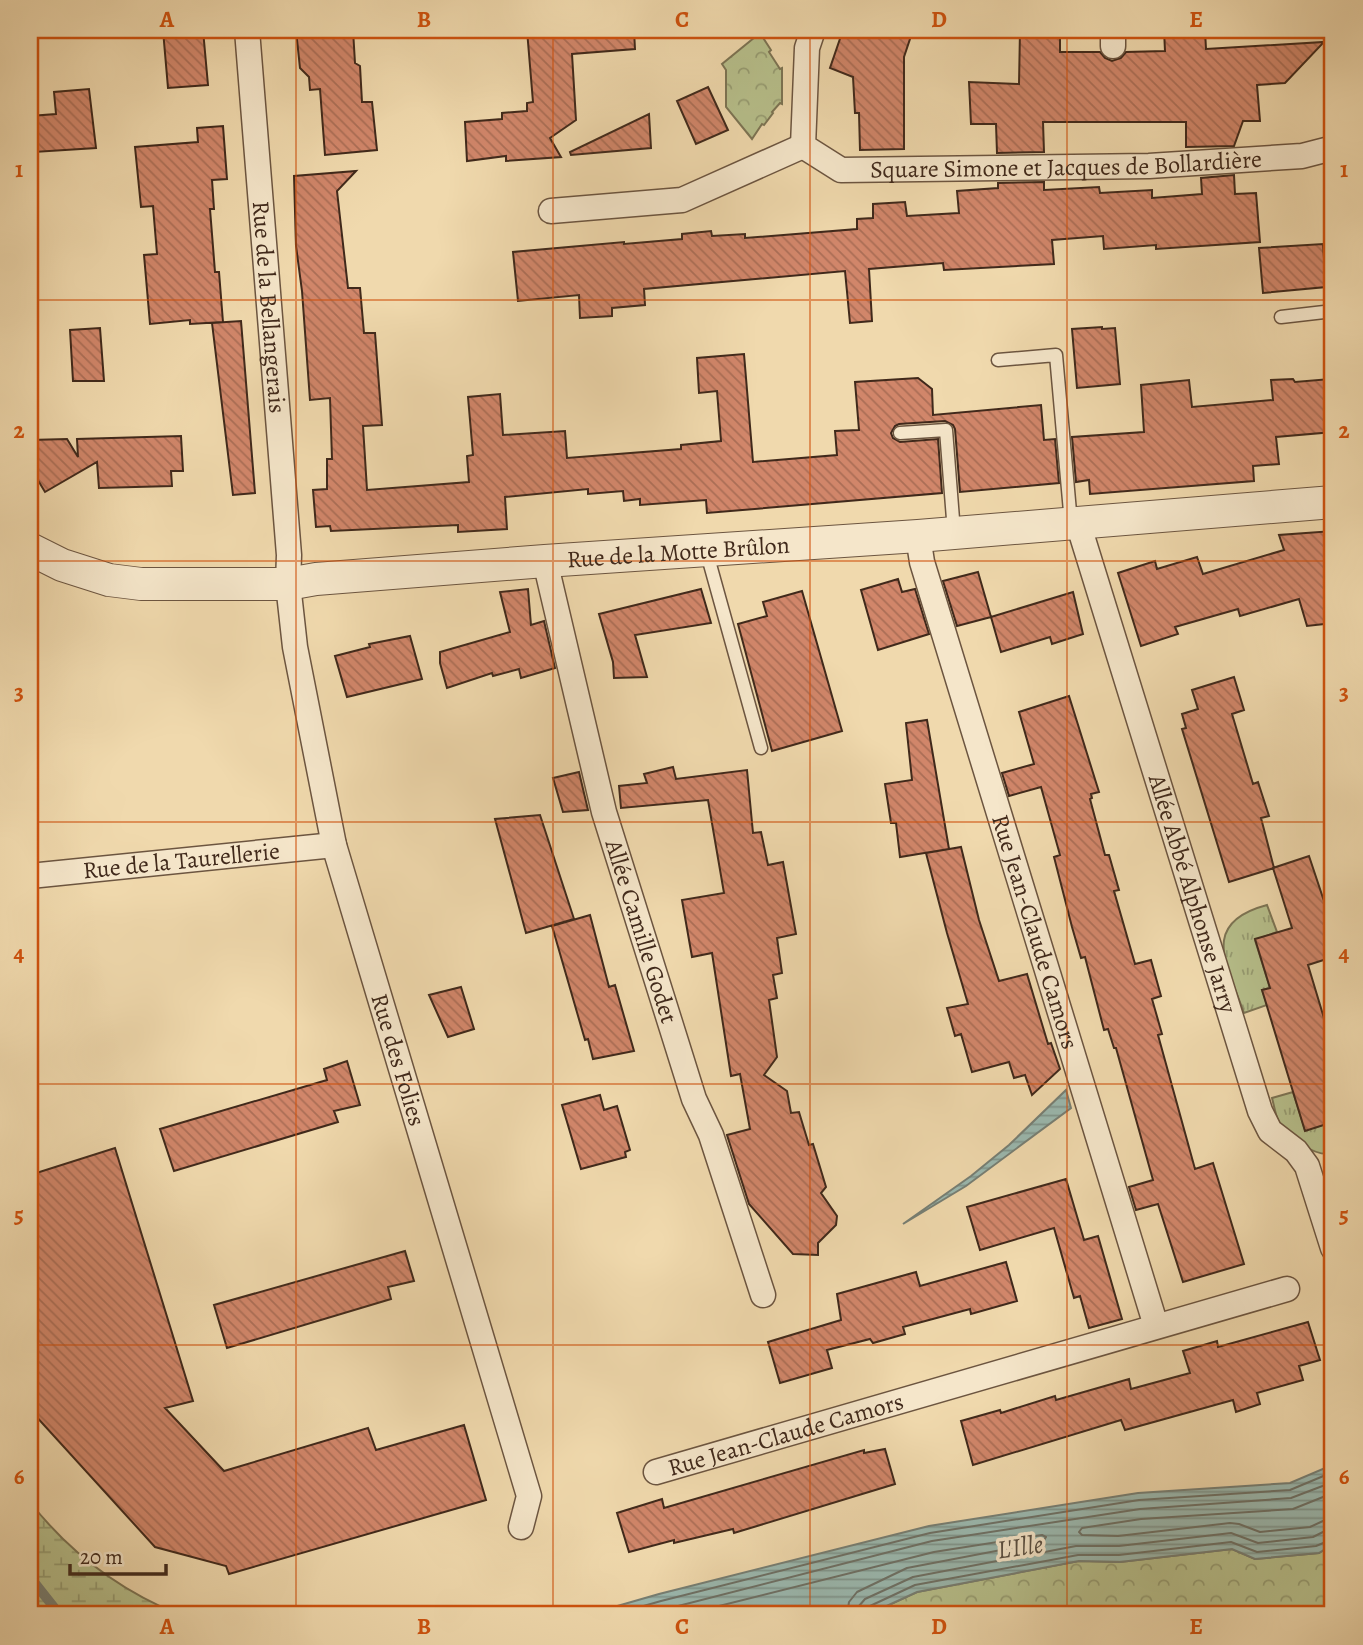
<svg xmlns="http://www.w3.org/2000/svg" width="1363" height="1645" font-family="Alegreya,serif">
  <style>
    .grass { fill: url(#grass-tufts); stroke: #7c7454; stroke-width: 2 }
    .forest { fill: url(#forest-crowns); stroke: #7c7454; stroke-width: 2 }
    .wetland { fill: url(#wetland-marsh); stroke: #7c7454; stroke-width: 2 }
    .water { fill: url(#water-rules); stroke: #777f74; stroke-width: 2 }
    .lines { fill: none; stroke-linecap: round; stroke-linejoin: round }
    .shore { stroke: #6e7166; stroke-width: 2 }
    .stream { stroke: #777f74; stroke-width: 10 }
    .building { fill: url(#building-back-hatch); stroke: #40291b; stroke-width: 2 }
    .service-casing { stroke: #6c5540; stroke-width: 15 }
    .minor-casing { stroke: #6c5540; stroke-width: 27 }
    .tertiary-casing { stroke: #6c5540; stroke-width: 34 }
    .service { stroke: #f5e6ca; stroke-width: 12 }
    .minor { stroke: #f5e6ca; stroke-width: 24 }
    .tertiary { stroke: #f5e6ca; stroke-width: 32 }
    .grid { fill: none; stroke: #cf520e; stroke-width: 2; stroke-opacity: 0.55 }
    .labels { text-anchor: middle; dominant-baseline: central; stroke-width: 7; stroke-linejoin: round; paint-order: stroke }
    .street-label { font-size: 24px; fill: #40291b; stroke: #f5e6ca }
    .water-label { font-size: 26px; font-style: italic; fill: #574d40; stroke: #f5e6ca }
    .neatline { fill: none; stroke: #cf520e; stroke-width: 2.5 }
    .grid-label { font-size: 23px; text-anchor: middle; font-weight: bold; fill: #cf520e }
  </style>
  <defs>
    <pattern id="grass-tufts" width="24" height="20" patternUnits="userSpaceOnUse" patternTransform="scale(1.75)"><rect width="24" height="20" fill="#b7c08c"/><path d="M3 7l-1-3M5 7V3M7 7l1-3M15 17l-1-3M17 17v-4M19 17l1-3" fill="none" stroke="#969c72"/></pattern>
    <pattern id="forest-crowns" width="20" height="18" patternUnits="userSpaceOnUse" patternTransform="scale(1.75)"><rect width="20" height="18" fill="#b7c08c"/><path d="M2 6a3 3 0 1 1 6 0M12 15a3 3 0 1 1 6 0" fill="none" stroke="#969c72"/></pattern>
    <pattern id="wetland-marsh" width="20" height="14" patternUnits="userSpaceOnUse" patternTransform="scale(1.75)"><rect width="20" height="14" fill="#b7c08c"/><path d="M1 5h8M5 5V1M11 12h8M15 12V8" fill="none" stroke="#969c72"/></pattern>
    <pattern id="water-rules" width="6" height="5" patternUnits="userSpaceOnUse" patternTransform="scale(1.75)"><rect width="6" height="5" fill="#9bb9b0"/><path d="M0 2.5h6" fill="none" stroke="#80968e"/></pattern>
    <pattern id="building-back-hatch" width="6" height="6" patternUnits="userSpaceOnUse" patternTransform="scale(1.75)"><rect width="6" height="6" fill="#d1866a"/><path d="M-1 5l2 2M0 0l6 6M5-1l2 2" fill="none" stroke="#ab6e56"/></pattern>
  </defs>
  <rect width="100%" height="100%" fill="#f0d9ad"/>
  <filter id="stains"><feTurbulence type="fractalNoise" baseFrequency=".00286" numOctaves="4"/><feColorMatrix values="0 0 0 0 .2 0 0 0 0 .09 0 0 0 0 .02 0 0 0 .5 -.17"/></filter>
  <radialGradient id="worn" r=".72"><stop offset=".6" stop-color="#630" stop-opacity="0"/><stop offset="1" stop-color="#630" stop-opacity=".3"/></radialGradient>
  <!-- grass -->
  <path class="grass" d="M1267 905 1277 932 1255 940 1270 988 1262 990 1267 1005 1244 1013C1227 965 1199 923 1267 905Z
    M1293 1092 1305 1130 1333 1122V1153C1316 1158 1285 1137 1278 1120 1275 1113 1274 1105 1272 1098Z"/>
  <!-- forest -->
  <path class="forest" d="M760 33 771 50 769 52 780 69 782 68V104L780 103 772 112 773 113 764 125 762 124 752 139 726 107V70L722 64Z
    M1333 1544V1615H867L917 1592 1079 1561 1120 1562 1232 1549 1255 1559 1319 1553Z"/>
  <!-- wetland -->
  <path class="wetland" d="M30 1502C69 1552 121 1591 180 1615H30Z"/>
  <!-- water -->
  <path class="water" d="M1066 1090 1071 1108 966 1186 903 1224 971 1176 1009 1145Z
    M1333 1462V1544L1319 1553 1255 1559 1232 1549 1120 1562 1079 1561 917 1592 867 1615H586L659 1594 929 1526 1138 1493 1290 1483 1330 1466Z
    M1318 1606 1333 1610V1615H1225Z"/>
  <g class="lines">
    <!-- shore -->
    <path class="shore" d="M1333 1493 1293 1509 1141 1519 1082 1528 1079 1532 1082 1535 1118 1536 1230 1523 1239 1524 1260 1532 1310 1527 1323 1521 1333 1519
      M612 1615 661 1601 930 1533 1139 1500 1290 1490 1333 1472
      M643 1615 932 1541 1140 1509 1291 1498 1333 1482
      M683 1615 934 1552 1042 1535 1046 1537 1043 1542 907 1568 857 1592 849 1602 847 1615
      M857 1615 859 1606 865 1599 913 1577 1076 1546H1119L1231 1533 1258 1543 1313 1537 1325 1531 1333 1530
      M866 1615 870 1606 915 1585 1078 1555H1119L1231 1542 1257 1552 1316 1546 1333 1539"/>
    <!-- stream -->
    <path class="stream" d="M30 1577 60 1615"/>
  </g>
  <!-- building -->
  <path class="building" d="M163 30H203L208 85 168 88Z
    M296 30H353L355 63 360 66 362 102H372L377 150 325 155 320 89 310 90 309 77 300 68Z
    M527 30H634L635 49 572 54 576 120 550 138 561 157 506 161V156L467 161 465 122 502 119V113L527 111V103L533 102Z
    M843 30H913L904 57V149L860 150 859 113H855L853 77 830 68Z
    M1020 30H1060V52H1100L1105 58 1112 61 1121 58 1126 52 1165 51 1164 30H1205L1206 49 1324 42 1285 83 1257 85 1260 121H1243L1234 146 1186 147V122H1043L1044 152 997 153 996 124H971L969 82 1019 84Z
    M708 87 728 130 696 144 677 101Z
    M89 89 96 148 34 152 33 141H30V116L56 114 54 92Z
    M649 114 651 148 571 155 570 152Z
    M223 126 227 179 212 180 214 209H210L215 272H219L223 322 190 324V320L150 324 144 255 157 254 153 206 141 207 135 147 198 142 197 128Z
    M356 171 337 191 348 288H360L364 333H375L382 425 363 426 367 490 469 482 467 456 473 455 468 397 500 394 503 435 565 431 567 458 681 449V445L721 441 717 391 699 393 697 358 744 354 753 462 837 455 835 431 859 430 855 382 918 378 932 389 933 415 1041 405 1044 440 1055 439 1059 483 960 492 955 429 953 425 945 421 899 424 895 426 891 433 893 438 900 442 938 439 942 493 707 513 706 500 640 505V499L624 501 623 491 588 494V489L505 497 507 529 458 532V525L331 531 330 526 316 527 313 490 327 489V459H332L330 398 310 400 302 291 296 246 294 176Z
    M1234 175 1235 194 1256 193 1260 242 1156 249V245L1104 249 1103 236 1052 240 1054 264 944 270 943 263 869 269 872 321 850 323 845 271 644 289 645 305 612 308V316L580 318 579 295 518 301 513 252 624 242V244L682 239V234L711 231 712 236 745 234V238L857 229V219L873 218V204L905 202 907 216 959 213 957 191 998 188V183L1044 182V190L1099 187 1100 193 1152 190V198L1202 194 1201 178Z
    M1323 244 1326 287 1263 293 1259 248Z
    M241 321 255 493 233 495 212 323Z
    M1102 327V329L1115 328 1120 384 1077 388 1072 329Z
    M100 328 104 381H73L70 330Z
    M1293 379 1295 382 1330 379 1333 432 1276 437 1279 464 1253 466 1254 481 1090 494 1089 480 1076 482 1072 437 1144 432 1141 385 1189 380 1192 407 1273 400 1271 380Z
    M181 436 183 471H171L172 486 99 488 97 462 45 492 30 467V440L67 439 78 457 77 439Z
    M1333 531V623L1307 626 1299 599 1240 616 1238 609 1175 627 1178 634 1141 646 1118 573 1155 561 1157 569 1197 557 1203 574 1284 550 1279 535Z
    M978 572 991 617 957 626 943 581Z
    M898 579 902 592 915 589 929 634 878 650 861 590Z
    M528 589 531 625 544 621 555 668 521 678 519 669 493 676 492 673 447 688 440 663V652L510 632 500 592Z
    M701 589 711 623 635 635 647 677 614 678 613 662 599 614Z
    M802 591 842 731 772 751 738 624 767 616 763 602Z
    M1073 592 1083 634 1052 644 1050 637 1001 652 991 617Z
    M410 636 422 679 347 697 335 656 370 647 369 644Z
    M1234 677 1244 710 1232 714 1253 784 1258 782 1269 816 1261 818 1274 868 1229 882 1182 729 1186 728 1182 714 1198 709 1192 690Z
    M1069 696 1099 792 1091 794 1092 798 1090 799 1105 855H1109L1119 890 1114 891 1135 964 1151 960 1161 996 1152 999 1162 1034 1158 1035 1195 1169 1213 1163 1244 1264 1183 1282 1158 1204 1136 1210 1129 1187 1153 1180 1116 1048H1114L1108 1029 1104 1030 1085 957 1081 958 1072 927 1054 857 1060 855 1041 787 1009 796 1002 773 1034 764 1019 712Z
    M927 720 949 849 900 857 896 823H891L885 784 912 780 906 723Z
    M673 767 676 779 747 770 753 833 761 832 768 865 783 862 796 934 777 938 782 973 773 975 777 998 769 1000 777 1057 764 1075 787 1091 791 1113 799 1112 809 1145 813 1144 826 1187 821 1193 837 1216 836 1225 818 1243V1255L793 1254 749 1204 727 1135 750 1129 740 1074 731 1076 712 953 692 957 682 900 724 893 708 800 621 808 619 786 647 783 644 774Z
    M579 772 588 810 563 812 553 778Z
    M540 815 574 919 526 933 495 819Z
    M961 847 979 920 999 981 1027 974 1048 1044 1051 1043 1060 1069 1032 1095 1025 1075 1014 1078 1009 1062 972 1072 961 1034 955 1036 947 1008 968 1004 947 933 926 853Z
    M1309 856 1326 907 1333 905V957L1308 965 1333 1048V1122L1305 1131 1262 990 1270 988 1255 939 1292 928 1273 868Z
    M590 915 609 987 615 985 634 1051 593 1059 588 1039 585 1040 552 926Z
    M461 987 474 1029 448 1037 429 995Z
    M347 1061 360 1105 334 1111 338 1122 174 1171 160 1129 327 1080 324 1069Z
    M600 1095 604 1110 617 1106 630 1150 625 1152 626 1157 581 1169 562 1105Z
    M115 1148 193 1401 165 1408 224 1471 368 1428 376 1450 464 1425 486 1500 229 1574 226 1566 155 1547 33 1413 30 1400V1175Z
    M1066 1179 1084 1240 1098 1236 1122 1319 1089 1328 1080 1296 1074 1298 1054 1228 980 1250 967 1207Z
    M405 1251 414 1281 388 1287 391 1299 227 1348 214 1305Z
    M1006 1262 1017 1301 971 1314 970 1309 903 1327 905 1334 873 1343 870 1339 827 1350 832 1368 780 1383 768 1342 841 1320 837 1294 916 1272 920 1286Z
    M1308 1322 1320 1360 1299 1366 1303 1380 1257 1393 1260 1404 1236 1412 1233 1400 1125 1430 1121 1420 973 1465 961 1421 1000 1410 1001 1413 1055 1396 1056 1400 1129 1379 1131 1389 1190 1373 1183 1351 1217 1341 1218 1347Z
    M885 1449 895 1484 734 1533 733 1529 674 1543V1540L629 1552 617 1513 662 1499 664 1508 864 1450V1453Z"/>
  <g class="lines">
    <!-- service casing -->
    <g class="service-casing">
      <path id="service" d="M1281 317 1333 311
        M998 360 1056 355 1071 523
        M900 433 946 430 954 532
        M706 550 761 748"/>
    </g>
    <!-- minor casing -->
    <g class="minor-casing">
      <g id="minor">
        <path id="s1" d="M247 30 289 555 288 584 295 647 334 845 529 1496 521 1527"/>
        <path id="s2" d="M813 30 807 48 803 146 841 170 1149 166 1302 156 1333 148"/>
        <path d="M1113 30V46"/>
        <path d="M551 211 682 200 803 146"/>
        <path id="s3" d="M1078 523 1260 1111 1270 1131 1296 1151 1307 1166 1333 1248"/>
        <path id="s4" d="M918 536 922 562 1156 1326"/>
        <path id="s5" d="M545 561 604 812 694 1099 711 1135 763 1295"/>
        <path id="s6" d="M30 876 334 845"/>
        <path id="s7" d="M656 1472 1287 1289"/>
      </g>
    </g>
    <!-- tertiary casing -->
    <g class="tertiary-casing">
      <g id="tertiary">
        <path id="s8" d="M30 549 62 565 109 580 141 584H288L316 579 545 561 918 536 1333 502"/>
      </g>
    </g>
    <!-- service -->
    <use href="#service" class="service"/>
    <!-- minor -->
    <use href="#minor" class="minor"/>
    <!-- tertiary -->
    <use href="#tertiary" class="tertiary"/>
  </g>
  <!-- grid -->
  <path class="grid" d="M296 30V1615M553 30V1615M810 30V1615M1067 30V1615M30 300H1333M30 561H1333M30 822H1333M30 1084H1333M30 1345H1333"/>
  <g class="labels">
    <!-- street labels -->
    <g class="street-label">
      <text stroke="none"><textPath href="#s2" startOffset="387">Square Simone et Jacques de Bollardière</textPath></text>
      <text stroke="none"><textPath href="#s1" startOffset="278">Rue de la Bellangerais</textPath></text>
      <text stroke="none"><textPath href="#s8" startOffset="656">Rue de la Motte Brûlon</textPath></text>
      <text stroke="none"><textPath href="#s6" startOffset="152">Rue de la Taurellerie</textPath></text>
      <text stroke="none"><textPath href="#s3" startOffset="388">Allée Abbé Alphonse Jarry</textPath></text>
      <text stroke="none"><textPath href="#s4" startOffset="413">Rue Jean-Claude Camors</textPath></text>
      <text stroke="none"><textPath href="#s5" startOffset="383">Allée Camille Godet</textPath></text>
      <text stroke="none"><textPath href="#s1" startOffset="1045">Rue des Folies</textPath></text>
      <text stroke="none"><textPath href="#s7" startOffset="135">Rue Jean-Claude Camors</textPath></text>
    </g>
    <!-- water labels -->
    <g class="water-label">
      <text transform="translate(1020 1547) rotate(-8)">L'Ille</text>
    </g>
  </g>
  <!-- margin -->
  <rect width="1363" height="1645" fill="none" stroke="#f0d9ad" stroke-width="77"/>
  <!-- scale -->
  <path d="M70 1564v10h96v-10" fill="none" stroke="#40291b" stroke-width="3.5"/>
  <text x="80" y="1564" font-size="21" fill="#40291b" stroke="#f5e6ca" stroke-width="5" paint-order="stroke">20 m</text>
  <rect x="38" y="38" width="1286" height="1568" class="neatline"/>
  <g class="grid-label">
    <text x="167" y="27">A</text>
    <text x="424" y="27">B</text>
    <text x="682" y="27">C</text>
    <text x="939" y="27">D</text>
    <text x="1196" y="27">E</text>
    <text x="19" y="177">1</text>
    <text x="1344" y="177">1</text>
    <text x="19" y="438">2</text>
    <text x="1344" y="438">2</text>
    <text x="19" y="700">3</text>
    <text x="1344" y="700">3</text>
    <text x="19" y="961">4</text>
    <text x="1344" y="961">4</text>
    <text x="19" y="1222">5</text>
    <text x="1344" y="1222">5</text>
    <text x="19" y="1484">6</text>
    <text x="1344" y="1484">6</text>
    <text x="167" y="1634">A</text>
    <text x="424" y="1634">B</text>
    <text x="682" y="1634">C</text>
    <text x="939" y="1634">D</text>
    <text x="1196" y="1634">E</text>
  </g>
  <rect width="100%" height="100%" filter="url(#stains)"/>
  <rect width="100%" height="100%" fill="url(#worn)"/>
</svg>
